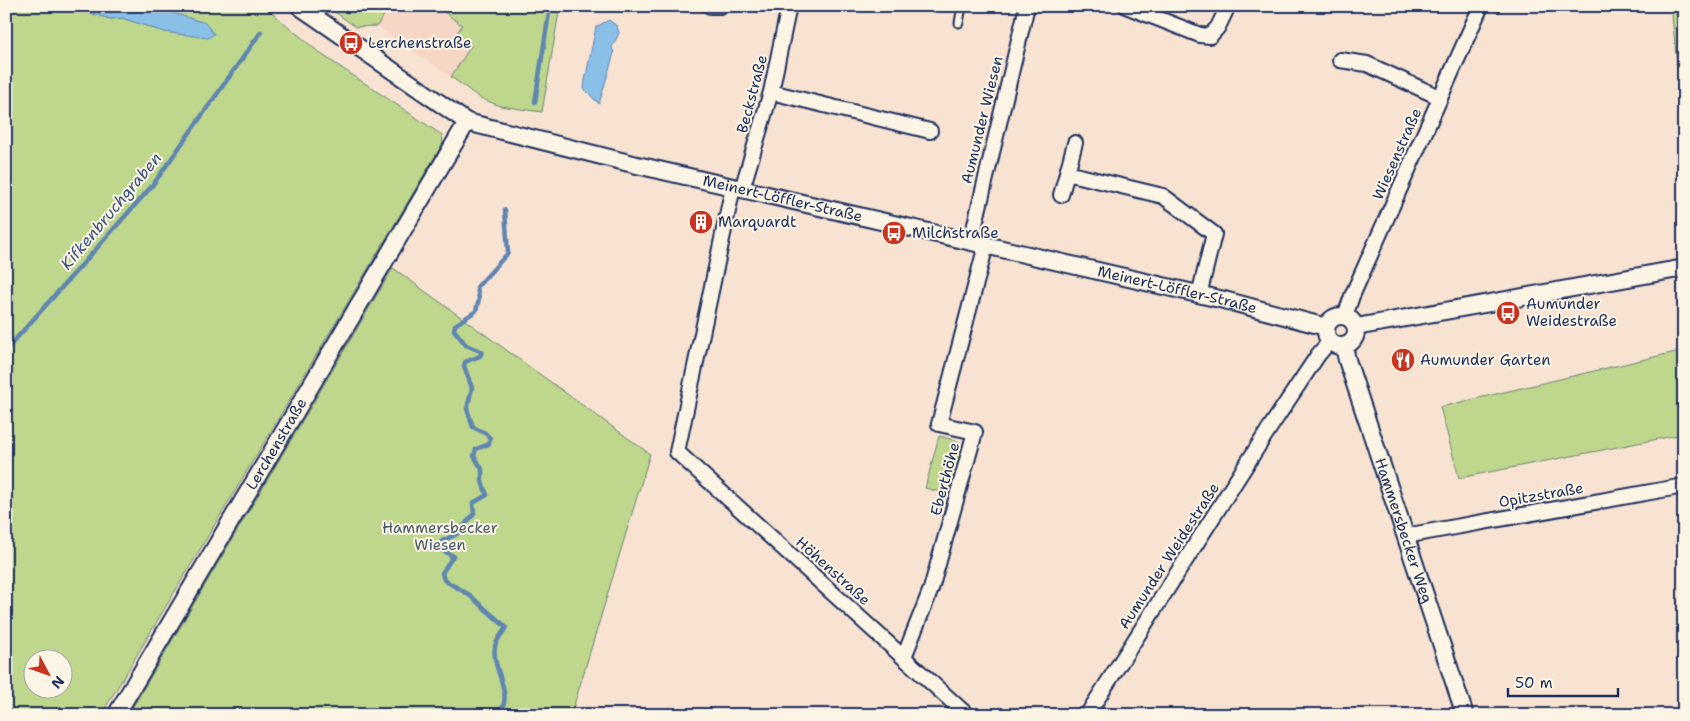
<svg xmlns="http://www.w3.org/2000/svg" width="1690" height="721" font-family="'Shantell Sans',sans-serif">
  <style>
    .built { fill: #f6d6c4 }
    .green { fill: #bed78d; stroke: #6c8376; fill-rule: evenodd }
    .water { fill: #8abfe8; stroke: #5e85b1 }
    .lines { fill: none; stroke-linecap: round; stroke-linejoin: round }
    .stream { stroke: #5e85b1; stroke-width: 4.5 }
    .service-casing { stroke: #1b2f5e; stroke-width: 11 }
    .minor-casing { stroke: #1b2f5e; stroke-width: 18 }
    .tertiary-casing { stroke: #1b2f5e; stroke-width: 20 }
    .service { stroke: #fcf5e5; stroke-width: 7 }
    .minor { stroke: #fcf5e5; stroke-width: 14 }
    .tertiary { stroke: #fcf5e5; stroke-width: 16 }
    .labels { text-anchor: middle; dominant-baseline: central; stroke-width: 4; stroke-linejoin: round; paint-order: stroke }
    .poi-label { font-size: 15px; fill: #1b2f5e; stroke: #fcf5e5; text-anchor: start }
    .street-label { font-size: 15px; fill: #1b2f5e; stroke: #fcf5e5 }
    .park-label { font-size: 15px; fill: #44596a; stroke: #fcf5e5 }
    .water-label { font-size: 16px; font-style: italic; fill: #375380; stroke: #fcf5e5 }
  </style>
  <rect width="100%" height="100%" fill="#f8e3d2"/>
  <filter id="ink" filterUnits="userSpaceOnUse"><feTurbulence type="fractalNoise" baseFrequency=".02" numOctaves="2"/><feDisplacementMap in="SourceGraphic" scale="10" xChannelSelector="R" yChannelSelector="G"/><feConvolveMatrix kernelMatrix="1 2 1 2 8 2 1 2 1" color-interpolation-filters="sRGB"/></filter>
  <g filter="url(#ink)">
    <!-- built -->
    <path class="built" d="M390 6H436L462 25 471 46 451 77 377 26Z"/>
    <!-- green -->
    <path class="green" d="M6 6H90V13L110 19 122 18 164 32 183 34V17L167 11 163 6H264L321 54 442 135 443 143 101 715H6ZM32 658H62V688H32Z
      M326 6H390L377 26 356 27Z
      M436 6H560L542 112 500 106 480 98 451 77 471 46 456 35 462 25Z
      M1671 6H1684V72L1678 74Z
      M393 268 650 454 571 715H128Z
      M1684 350V434L1459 478 1440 407Z
      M939 436 958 441 963 449 951 495 925 488Z"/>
    <!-- water -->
    <path class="water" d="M90 6H163L167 11 205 23 214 34 208 38 164 32 122 18 110 19 90 13Z
      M609 20 617 26 619 33 612 47 614 53 599 104 584 89 585 80 596 27Z"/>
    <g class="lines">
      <!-- stream -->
      <path class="stream" d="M535 102 550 6
        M6 350 152 186 261 32
        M498 715C516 695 491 670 495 647 496 639 503 634 506 627L468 594 444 580 442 573 453 556 438 548 442 541 457 534 474 514 473 503 487 495 482 482V469L474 456 476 449 489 444 490 438 485 433 473 427 467 409 472 388 464 366 465 362 480 356 482 352 466 345 454 330 455 325 476 311 479 299 477 287 508 253 505 210"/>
      <!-- service casing -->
      <g class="service-casing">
        <path id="service" d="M959 23 962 6"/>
      </g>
      <!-- minor casing -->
      <g class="minor-casing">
        <path id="minor" d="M710 6H721
          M1126 6 1200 35 1210 36 1218 27 1228 6
          M1340 60 1367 64 1439 97
          M771 92 930 131
          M1067 173 1163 196 1214 234 1199 295
          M733 187 677 452 967 715
          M742 189 771 92 789 6
          M1061 195 1075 143
          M971 241 1027 6
          M1345 316 1352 296 1481 6
          M1405 536 1684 486
          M904 657 931 589 975 432 939 424 986 245
          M1087 715 1269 429 1318 355 1330 341"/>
      </g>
      <!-- tertiary casing -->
      <g class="tertiary-casing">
        <g id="tertiary">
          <path id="s1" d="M299 6 467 122 637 165 1224 300 1326 327"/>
          <circle cx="1341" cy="331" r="15"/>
          <path d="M1356 327 1684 268"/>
          <path id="s2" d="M1344 346 1347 360 1465 715"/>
          <path id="s3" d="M116 715 467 122"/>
        </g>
      </g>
      <!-- service -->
      <use href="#service" class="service"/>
      <!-- minor -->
      <use href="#minor" class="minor"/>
      <!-- tertiary -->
      <use href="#tertiary" class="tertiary"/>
    </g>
  </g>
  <!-- icons -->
  <defs>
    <g id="bus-disc" transform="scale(1.25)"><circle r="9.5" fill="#c8321e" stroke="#fcf5e5"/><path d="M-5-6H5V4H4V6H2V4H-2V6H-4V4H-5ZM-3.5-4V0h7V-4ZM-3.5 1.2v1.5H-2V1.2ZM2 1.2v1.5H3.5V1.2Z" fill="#fff"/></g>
    <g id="building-disc" transform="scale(1.25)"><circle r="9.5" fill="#c8321e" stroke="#fcf5e5"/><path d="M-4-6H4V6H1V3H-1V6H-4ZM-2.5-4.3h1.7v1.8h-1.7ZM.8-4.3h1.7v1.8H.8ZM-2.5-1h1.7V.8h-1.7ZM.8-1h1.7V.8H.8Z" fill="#fff"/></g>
    <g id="restaurant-disc" transform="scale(1.25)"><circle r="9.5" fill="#c8321e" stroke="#fcf5e5"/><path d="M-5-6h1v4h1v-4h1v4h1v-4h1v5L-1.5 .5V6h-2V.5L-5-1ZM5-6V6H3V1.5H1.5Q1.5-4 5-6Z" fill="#fff"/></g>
  </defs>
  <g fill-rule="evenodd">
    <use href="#bus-disc" x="351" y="43"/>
    <use href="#building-disc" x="701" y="222"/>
    <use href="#bus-disc" x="894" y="233"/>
    <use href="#bus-disc" x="1508" y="313"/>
    <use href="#restaurant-disc" x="1403" y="360"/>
  </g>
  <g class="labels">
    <!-- poi labels -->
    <g class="poi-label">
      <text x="368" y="43">Lerchenstraße</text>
      <text x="718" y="222">Marquardt</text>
      <text x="912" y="233">Milchstraße</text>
      <text x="1526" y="304">Aumunder<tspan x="1526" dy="17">Weidestraße</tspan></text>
      <text x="1420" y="360">Aumunder Garten</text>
    </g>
    <!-- street labels -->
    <g class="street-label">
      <text transform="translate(752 94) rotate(-75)">Beckstraße</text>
      <text transform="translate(982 120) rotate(-76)">Aumunder Wiesen</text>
      <text transform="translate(1397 154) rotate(-66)">Wiesenstraße</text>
      <text stroke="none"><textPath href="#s1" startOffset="529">Meinert-Löffler-Straße</textPath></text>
      <text stroke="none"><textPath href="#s1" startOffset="934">Meinert-Löffler-Straße</textPath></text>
      <text stroke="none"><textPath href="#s3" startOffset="315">Lerchenstraße</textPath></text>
      <text transform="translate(945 479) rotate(-75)">Eberthöhe</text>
      <text transform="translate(1541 495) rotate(-10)">Opitzstraße</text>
      <text stroke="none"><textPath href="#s2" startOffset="194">Hammersbecker Weg</textPath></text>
      <text transform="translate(1169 556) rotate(-57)">Aumunder Weidestraße</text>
      <text transform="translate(833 571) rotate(42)">Höhenstraße</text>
    </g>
    <!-- park labels -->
    <g class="park-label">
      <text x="440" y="528">Hammersbecker<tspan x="440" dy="17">Wiesen</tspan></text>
    </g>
    <!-- water labels -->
    <g class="water-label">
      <text transform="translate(111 211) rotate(-50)">Kifkenbruchgraben</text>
    </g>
  </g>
  <!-- margin -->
  <rect width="1690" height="721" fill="none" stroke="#fcf5e5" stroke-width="25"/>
  <rect x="12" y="12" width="1665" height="696" fill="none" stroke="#1b2f5e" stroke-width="2" filter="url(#ink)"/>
  <!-- north arrow -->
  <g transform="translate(48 674) rotate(131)"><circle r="24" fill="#fcf5e5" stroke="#a2a6af"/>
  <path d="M0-4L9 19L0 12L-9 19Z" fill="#c8321e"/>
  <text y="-8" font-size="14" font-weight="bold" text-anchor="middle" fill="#1b2f5e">N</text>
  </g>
  <!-- scale -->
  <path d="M1508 688v8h110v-8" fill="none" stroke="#1b2f5e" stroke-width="2.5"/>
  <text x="1515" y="688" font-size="15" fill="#1b2f5e" stroke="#fcf5e5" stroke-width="4" paint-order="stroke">50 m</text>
</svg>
